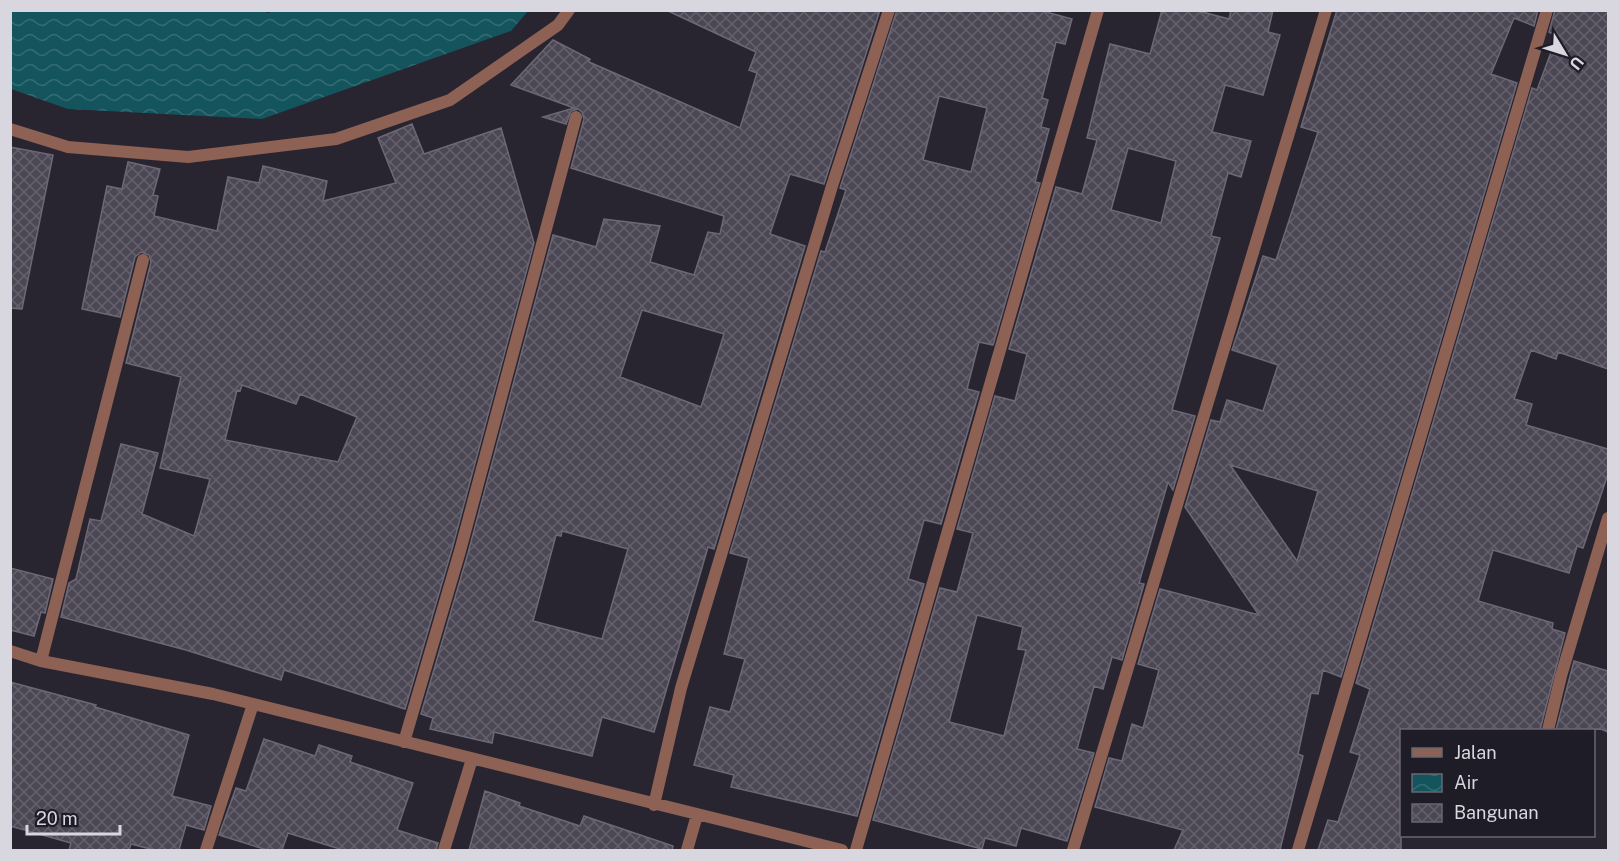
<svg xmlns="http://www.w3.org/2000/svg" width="1619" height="861" font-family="'Public Sans',sans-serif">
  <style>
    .water { fill: url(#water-waves) }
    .building { fill: url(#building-cross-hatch); stroke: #6d6875; stroke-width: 1.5; fill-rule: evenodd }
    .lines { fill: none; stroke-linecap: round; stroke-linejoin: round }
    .minor { stroke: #8e6155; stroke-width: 12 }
  </style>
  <defs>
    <pattern id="water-waves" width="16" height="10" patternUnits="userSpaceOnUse" patternTransform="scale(1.5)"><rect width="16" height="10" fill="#14545d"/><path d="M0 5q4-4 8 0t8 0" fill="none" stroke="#356c74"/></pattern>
    <pattern id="building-cross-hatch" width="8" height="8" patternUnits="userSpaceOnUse" patternTransform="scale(1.5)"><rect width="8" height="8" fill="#4c4754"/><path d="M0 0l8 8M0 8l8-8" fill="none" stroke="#65616c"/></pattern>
  </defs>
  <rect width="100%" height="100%" fill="#282531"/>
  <!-- water -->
  <path class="water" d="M260 10 268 13 275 10 528 11 511 31 262 119 68 109 11 89V11Z"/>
  <!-- building -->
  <path class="building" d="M666 10H880L824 184 790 174 770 234 805 246 714 549 708 547 654 732 602 717 592 756 494 732 492 743 430 729 433 718 421 714 468 553 553 235 596 247 604 219 660 226 650 262 694 275 708 232 720 234 724 216 571 168 584 119 582 112 578 109 571 111 566 124 543 117 574 108 511 85 553 40 590 59 589 62 740 128 757 73 749 70 756 52ZM642 310 724 334 701 407 620 377ZM562 531 628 549 602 639 533 621 556 535 561 536Z
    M897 10H1039L1072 19 1065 44 1056 42 1042 98 1048 100 1041 127 1049 129 1035 182 1040 183 993 345 979 342 967 389 979 392 941 524 924 520 908 579 924 584 857 816 731 787 734 775 694 765 710 707 730 712 745 659 724 654 749 558 730 553 821 251 825 252 846 190 840 188ZM939 96 987 108 971 172 923 160Z
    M1162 10H1195L1229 19 1231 10H1273L1268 32 1280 35 1263 95 1225 85 1212 132 1251 141 1241 177 1228 173 1211 236 1220 238 1172 410 1195 416 1173 490 1168 482 1139 583 1144 584 1122 660 1112 657 1103 689 1094 686 1077 749 1094 753 1067 841 1021 828 1016 846 985 838 982 849 873 820 940 588 957 592 973 533 957 529 995 396 1015 401 1027 354 1009 349 1056 187 1082 194 1097 140 1087 138 1110 44 1150 54ZM1128 148 1176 161 1161 223 1111 210ZM977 615 1023 627 1018 649 1026 650 1004 736 949 722Z
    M1337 10H1538L1534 26 1514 18 1491 74 1517 83 1341 677 1323 670 1318 694 1311 693 1298 754 1303 756 1280 850H1174L1183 830 1095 807 1109 758 1122 761 1132 724 1143 728 1159 670 1138 664 1160 589 1259 615 1185 507 1211 420 1220 422 1227 400 1263 411 1278 365 1232 350 1263 256 1276 260 1318 132 1301 127ZM1230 465 1318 491 1297 561Z
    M1555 10H1608V369L1558 352 1556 359 1531 350 1514 399 1532 404 1526 425 1608 449V474L1583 548 1577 546 1569 573 1493 550 1478 601 1553 623 1552 629 1565 633 1540 730H1401V850H1318L1328 820 1338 822 1360 755 1350 752 1370 689 1356 683 1532 88 1537 90 1557 36 1549 32Z
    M412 124 424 154 501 128 534 243 452 549 405 709 284 670 281 680 186 650 61 617 69 583 76 579 90 519 101 521 121 444 158 453 142 514 194 536 210 479 160 468 181 377 126 363 151 262 149 255 141 252 135 257 120 317 82 309 107 186 122 189 128 162 160 169 153 195 158 196 154 216 217 231 228 177 259 183 263 166 327 181 323 201 396 183 378 138ZM242 385 296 404 300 394 357 417 338 462 225 440 237 390 240 391Z
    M10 147 53 155 22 309 10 308Z
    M10 568 53 579 45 613 41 612 34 636 10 630Z
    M1574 661 1608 671V732L1601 729 1556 730Z
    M10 682 96 705 95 707 189 735 172 796 211 806 204 830 186 825 179 850H154L131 844 129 850H69L71 843 10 826Z
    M264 739 315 756 319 745 352 756 350 762 413 783 397 830 438 843 436 850H343L288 833 282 850H267L219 835 236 788 246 791Z
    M485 791 520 803 519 806 580 826 584 816 673 846 672 850H469Z"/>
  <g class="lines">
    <!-- minor -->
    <path class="minor" d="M10 129 68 147 188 157 336 139 450 100 558 25 569 10
      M10 651 41 661 213 694 842 850
      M41 661 143 260
      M1548 730 1561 676 1608 518
      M404 742 460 551 576 117
      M654 805 681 688 832 186 889 10
      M206 850 253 704
      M444 850 472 759
      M687 850 697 815
      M856 850 1098 10
      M1073 850 1326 10
      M1298 850 1547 10"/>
  </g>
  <!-- border -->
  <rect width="1619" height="861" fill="none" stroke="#d8d7df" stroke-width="24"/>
  <!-- legend -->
  <rect x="1400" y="729" width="195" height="108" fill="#1e1c27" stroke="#686771" stroke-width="1.5"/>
  <rect x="1412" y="748" width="30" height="9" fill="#8e6155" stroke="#686771" stroke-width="1.5"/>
  <text x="1454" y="759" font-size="18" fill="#d8d7df">Jalan</text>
  <rect x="1412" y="774" width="30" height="18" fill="url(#water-waves)" stroke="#686771" stroke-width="1.5"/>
  <text x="1454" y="789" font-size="18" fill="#d8d7df">Air</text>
  <rect x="1412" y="804" width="30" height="18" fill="url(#building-cross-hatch)" stroke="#686771" stroke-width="1.5"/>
  <text x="1454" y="819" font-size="18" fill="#d8d7df">Bangunan</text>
  <!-- north arrow -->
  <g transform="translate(1565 54) rotate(128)" stroke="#1e1c27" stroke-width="4.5" paint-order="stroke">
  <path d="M0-4.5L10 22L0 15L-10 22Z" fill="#d8d7df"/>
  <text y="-9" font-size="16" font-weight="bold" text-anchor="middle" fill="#d8d7df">U</text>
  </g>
  <!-- scale -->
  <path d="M27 825v9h93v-9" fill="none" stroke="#d8d7df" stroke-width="3"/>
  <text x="36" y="825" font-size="18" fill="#d8d7df" stroke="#1e1c27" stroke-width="4.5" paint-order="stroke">20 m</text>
</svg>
